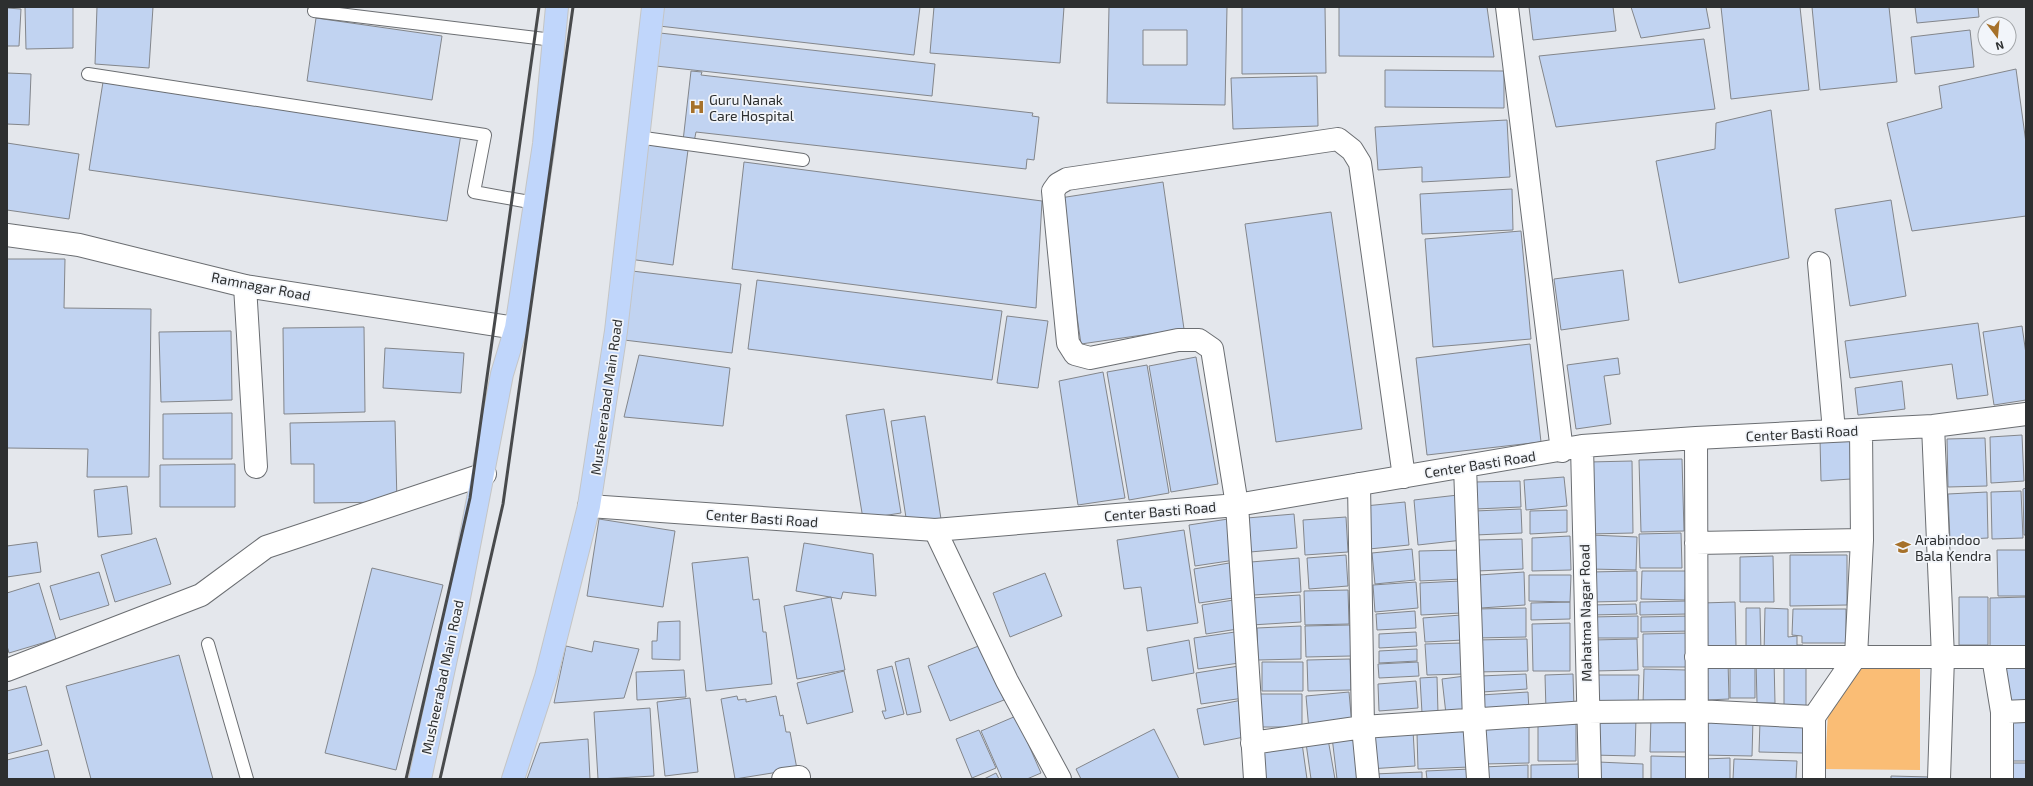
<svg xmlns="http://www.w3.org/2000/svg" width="2033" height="786" font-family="'Exo 2',sans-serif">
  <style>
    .green { fill: #fabd75 }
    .building { fill: #c1d3f1; stroke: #83868b; fill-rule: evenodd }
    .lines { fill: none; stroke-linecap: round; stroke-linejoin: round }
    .service-casing { stroke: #6b6e72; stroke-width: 14 }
    .minor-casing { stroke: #6b6e72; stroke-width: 24 }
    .tertiary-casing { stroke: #6b6e72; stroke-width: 24 }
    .secondary-casing { stroke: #6b6e72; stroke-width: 24 }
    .primary-casing { stroke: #c4c5c5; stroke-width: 24 }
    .service { stroke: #fff; stroke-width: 12 }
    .minor { stroke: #fff; stroke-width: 22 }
    .tertiary { stroke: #fff; stroke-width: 22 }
    .secondary { stroke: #fff; stroke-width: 22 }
    .primary { stroke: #c0d6fb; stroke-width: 22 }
    .rail { stroke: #484a4c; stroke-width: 3 }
    .labels { text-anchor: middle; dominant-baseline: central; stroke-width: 3.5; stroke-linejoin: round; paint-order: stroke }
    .poi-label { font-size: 14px; fill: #2d2f30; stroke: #f2f5fa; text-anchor: start }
    .street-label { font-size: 14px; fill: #2d2f30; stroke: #f2f5fa }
  </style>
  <rect width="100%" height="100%" fill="#e4e7ec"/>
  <!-- green -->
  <path class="green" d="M1860 668H1920V770L1825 769 1828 712Z"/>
  <!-- building -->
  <path class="building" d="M25 7H73V48L26 49Z
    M97 7H153L149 68 95 64Z
    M662 7H920L914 55 659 26Z
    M934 7H1064L1060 63 930 53Z
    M1109 7H1227L1225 105 1107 103ZM1143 30H1187V65H1143Z
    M1242 7H1325L1326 73 1242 74Z
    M1339 7H1487L1494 57 1339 56Z
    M1529 7H1613L1616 31 1533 40Z
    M1631 7H1706L1710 28 1641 38Z
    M1721 7H1800L1809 90 1731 99Z
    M1812 7H1889L1897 82 1820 90Z
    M1915 7H1978L1979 17 1917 23Z
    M7 8 21 9 19 46H7Z
    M316 18 442 36 432 100 307 81Z
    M1970 30 1974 67 1915 74 1911 37Z
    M660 33 935 64 932 96 656 66Z
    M1704 39 1715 109 1556 127 1539 56Z
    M2016 69 2026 143V216L1912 231 1887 123 1942 108 1939 86Z
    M1385 70 1504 71V108L1385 107Z
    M691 71 702 72 701 75 1033 113 1032 116 1039 117 1034 160 1027 159 1026 169 696 132 694 142 683 141Z
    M7 73 31 74 29 125 7 124Z
    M1317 76 1318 126 1233 129 1231 78Z
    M103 82 461 134 447 221 89 170Z
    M1771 110 1789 258 1679 283 1656 161 1715 149 1716 123Z
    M1507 120 1510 177 1422 182V167L1378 170 1375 127Z
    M7 143 79 154 69 219 7 210Z
    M643 144 688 150 673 265 629 259Z
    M744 162 1042 201 1036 308 732 269Z
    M1163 182 1184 329 1081 344 1060 198Z
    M1512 189 1513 230 1422 234 1420 194Z
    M1891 200 1906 296 1850 306 1835 209Z
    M1331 212 1362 429 1276 442 1245 224Z
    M1521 231 1531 339 1433 347 1425 239Z
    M7 259H65L64 308 151 309 149 477H87L88 449 7 448Z
    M1623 270 1629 320 1561 330 1554 279Z
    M632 271 741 284 732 353 624 340Z
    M757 280 1002 311 992 380 748 349Z
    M1007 316 1048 321 1038 388 997 383Z
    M1978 323 1988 395 1957 399 1952 364 1850 378 1845 341Z
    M2022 326 2026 354V400L1994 405 1983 332Z
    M364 327 365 412 284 414 283 328Z
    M231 331 232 400 161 402 159 332Z
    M1530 344 1541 442 1427 455 1416 358Z
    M385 348 464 353 461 393 383 388Z
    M639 355 730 368 723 426 624 417Z
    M1196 357 1218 484 1171 492 1149 366Z
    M1618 358 1620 374 1604 376 1611 424 1576 429 1567 365Z
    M1147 365 1169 493 1129 500 1107 372Z
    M1103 372 1125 498 1078 505 1059 381Z
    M1902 381 1905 409 1858 415 1855 388Z
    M884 409 901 513 863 519 846 415Z
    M232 413V459H163V414Z
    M925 416 941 519 907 524 891 421Z
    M395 421 397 502 314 503V464H291L290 423Z
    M2022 435 2024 481 1991 483 1990 437Z
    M1851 438V479L1821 481 1820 439Z
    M1985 438 1987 486 1948 487 1947 439Z
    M1682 459 1684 531 1641 532 1639 460Z
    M1632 461 1633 533 1589 534V462Z
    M235 464V507H160V465Z
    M1564 477 1567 506 1526 510 1524 480Z
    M1520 481 1521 507 1476 509 1475 482Z
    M127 486 132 534 98 537 94 490Z
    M2026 488V535H2024L2023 489Z
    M2021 491 2023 538 1992 539 1991 492Z
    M1987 492 1988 538 1950 540 1948 494Z
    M1458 495 1463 540 1418 545 1414 500Z
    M1405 502 1409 545 1369 549 1365 506Z
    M1521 509 1522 533 1475 535V511Z
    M1567 510V532L1530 534V511Z
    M1294 514 1297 548 1250 552 1247 518Z
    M1346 517 1348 552 1305 555 1303 520Z
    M599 519 675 531 663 607 587 596Z
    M1228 519 1235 560 1195 566 1189 525Z
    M1184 530 1198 623 1147 631 1141 587 1124 589 1117 540Z
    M1681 533 1682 568H1640L1639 534Z
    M1591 535 1637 537 1636 570 1590 569Z
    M1570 536 1571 570 1532 571V538Z
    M156 538 171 584 115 602 101 555Z
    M1522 539 1523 569 1477 571 1476 540Z
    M37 542 41 572 7 577V546Z
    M804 543 873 554 876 596 843 592 841 599 796 591Z
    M1412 549 1415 580 1375 584 1372 553Z
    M1461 550 1462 579 1420 581 1419 551Z
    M1997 550H2026V596H1998Z
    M1346 555 1348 586 1309 589 1307 558Z
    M1790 555H1847V605L1790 606Z
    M1773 556 1774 602H1740V557Z
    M748 557 753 600 759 599 763 632H766L772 684 706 691 692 563Z
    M1299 558 1301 592 1254 595 1251 562Z
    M1235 562 1240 597 1199 603 1194 569Z
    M372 568 443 585 396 770 325 753Z
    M1637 571V601L1592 602 1591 572Z
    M1642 571H1686L1685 600 1641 599Z
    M99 572 109 605 60 620 50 586Z
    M1524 572 1525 605 1481 608 1479 575Z
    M1045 573 1062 616 1010 637 993 593Z
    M1529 575H1571L1570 602 1529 601Z
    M1460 581 1461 613 1421 615 1420 583Z
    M1416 582 1418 608 1375 612 1373 585Z
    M39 583 56 639 9 653 7 646V593Z
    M1348 590 1349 624 1305 625 1304 591Z
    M1300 595 1301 622 1251 625 1250 598Z
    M831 597 845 670 797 679 784 606Z
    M1959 597H1988V645H1959Z
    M2026 597V654L1990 655V598Z
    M1240 599 1244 628 1206 634 1202 605Z
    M1687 601V614L1640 615V602Z
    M1570 602V619L1531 620V603Z
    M1735 602 1736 646H1702V603Z
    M1636 604 1637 614 1592 615 1591 605Z
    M1526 608V637L1476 638 1475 609Z
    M1746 608H1760L1761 653H1746Z
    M1765 608 1788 609V637L1797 636V645H1803V655L1764 654Z
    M1793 609H1846V643H1802V636L1792 635Z
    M1415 611 1416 628 1377 630 1376 614Z
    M1461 615 1463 640 1425 642 1423 618Z
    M1638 616V638H1592V617Z
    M1691 616V631L1641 632V617Z
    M680 621V660L652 659V641H657L658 622Z
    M1570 623V671H1533L1532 624Z
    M1350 625 1351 656 1306 657 1305 626Z
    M1301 626V659L1258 660 1257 628Z
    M1235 632 1239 663 1198 669 1194 638Z
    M1416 632 1417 646 1379 648V634Z
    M1691 633V667H1643V634Z
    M1527 639 1528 671 1476 672V640Z
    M1637 639 1638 670 1594 671 1593 640Z
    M1189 640 1194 673 1152 681 1147 648Z
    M594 641 639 649 624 698 554 703 566 646 592 652Z
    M1463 643 1464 674 1427 675 1425 644Z
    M981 645 1004 700 950 721 928 666Z
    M1417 649V661L1379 663V651Z
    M179 655 213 779H91L66 686Z
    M909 658 921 712 907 715 895 662Z
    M1350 659 1351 690 1308 691 1307 660Z
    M1756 660H1774L1775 703H1757Z
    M2006 660H2026V705H2006Z
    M1728 661 1729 699 1707 700 1706 662Z
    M1730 661H1755V698H1730Z
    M1262 662H1303V691H1262Z
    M1418 662 1419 676 1379 678 1378 664Z
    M1784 663H1806V706L1784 707Z
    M892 666 904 714 885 719 882 711H886L877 670Z
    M1239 666 1244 698 1201 704 1196 673Z
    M1644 669 1687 670 1686 705 1643 704Z
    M684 670 686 697 637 700 636 672Z
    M844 671 853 712 807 724 797 683Z
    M1526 674 1527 689 1482 692 1481 676Z
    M1573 674 1574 709 1546 711 1545 675Z
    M1593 675H1639L1638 708H1593Z
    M1465 676 1469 712 1446 714 1442 679Z
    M1437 677 1438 713H1422L1420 678Z
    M1416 681 1418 708 1379 711 1378 684Z
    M26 686 42 745 7 754V691Z
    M1349 692 1352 726 1309 730 1306 696Z
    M1528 692 1529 711 1482 715 1481 695Z
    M1259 694H1302V727H1258Z
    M737 696 738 700 746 699V702L776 696 780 716 783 715 786 732H790L797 769 735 779 721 699Z
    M690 698 698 772 665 776 657 702Z
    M1242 700 1249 736 1204 745 1197 709Z
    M650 708 654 776 598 779 594 712Z
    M1016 716 1041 773 1027 779H1002L981 731Z
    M1592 717H1636L1635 756 1591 755Z
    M1651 717 1691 718 1690 752H1650Z
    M2007 717H2026V761H2007Z
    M1702 718 1753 719 1752 756 1701 755Z
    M1576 721V761H1538V722Z
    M1760 721 1804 723 1803 753 1759 752Z
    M1529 724V763L1484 764 1483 725Z
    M1154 729 1179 779H1081L1076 769Z
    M979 730 996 768 972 778 956 739Z
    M1413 730 1415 766 1369 769 1367 733Z
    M1468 730 1470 767 1418 769 1417 733Z
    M1358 734 1364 779H1337L1332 737Z
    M588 739 590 779H527L540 743Z
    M1328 739 1335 779H1311L1306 743Z
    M1302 743 1307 779H1259L1256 749Z
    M48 750 55 779H7V760Z
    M1651 756 1691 757V779H1651Z
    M1730 758V779H1704V759Z
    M1734 759 1797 761 1796 779H1733Z
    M1598 762 1643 764V779H1597Z
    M2011 763H2026V779H2010Z
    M1579 764V779H1531V765Z
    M1528 765V779H1484L1483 767Z
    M1470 769 1471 779H1427L1426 771Z
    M1422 772V779H1374V774Z
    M996 773 999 779H984Z
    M1891 776 1931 777V779H1891Z"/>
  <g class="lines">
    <!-- service casing -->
    <g class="service-casing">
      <path id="service" d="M314 11 553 40
        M88 74 485 135 474 192 535 203
        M637 137 803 160
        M208 644 247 779"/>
    </g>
    <!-- minor casing -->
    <g class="minor-casing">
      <path id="minor" d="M1507 7 1562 451
        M1819 263 1834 431
        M245 286 256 467
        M1933 426 1943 657 1939 779
        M1696 438 1697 779
        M1582 446 1590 779
        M1465 466 1474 720 1478 779
        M1359 484 1363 727 1368 779
        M589 506 935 530 1237 505 1582 446 1696 438 1933 426 2026 414
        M1696 543 1862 540
        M1696 657H2026
        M1993 657 2002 712V779
        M7 670 201 595 266 547 485 474
        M2002 712 2026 711
        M1252 743 1363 727 1587 712 1697 711 1814 717
        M783 779 799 777
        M1255 779 1237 505 1212 349 1199 340H1178L1090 358 1075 354 1068 343 1053 191 1058 184 1067 179 1338 139 1352 150 1360 163 1404 477
        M1814 779V717L1856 656 1862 540 1861 430"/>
    </g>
    <!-- tertiary casing -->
    <g class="tertiary-casing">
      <path id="tertiary" d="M935 530 1007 681 1060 779"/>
    </g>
    <!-- secondary casing -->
    <g class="secondary-casing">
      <path id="secondary" d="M7 235 79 245 245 286 516 328"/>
    </g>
    <!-- primary casing -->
    <g class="primary-casing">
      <path id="primary" d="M420 779 458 603 502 374 516 328 544 144 557 7
        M513 779 546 677 589 506 616 331 653 7"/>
    </g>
    <!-- service -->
    <use href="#service" class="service"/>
    <!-- minor -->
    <use href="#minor" class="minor"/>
    <!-- tertiary -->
    <use href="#tertiary" class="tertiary"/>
    <!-- secondary -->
    <use href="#secondary" class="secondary"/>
    <!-- primary -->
    <use href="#primary" class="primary"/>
    <!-- rail -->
    <path class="rail" d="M406 779 470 498 539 7
      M440 779 503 504 573 7"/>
  </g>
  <!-- icons -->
  <defs>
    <g id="hospital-bare" transform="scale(1.2)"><path d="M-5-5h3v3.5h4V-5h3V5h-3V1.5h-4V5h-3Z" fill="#a6712a" stroke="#f2f5fa" stroke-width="2.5" paint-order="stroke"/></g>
    <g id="school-bare" transform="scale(1.2)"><path d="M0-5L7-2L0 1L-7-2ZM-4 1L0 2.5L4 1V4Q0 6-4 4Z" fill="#a6712a" stroke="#f2f5fa" stroke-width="2.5" paint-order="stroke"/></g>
  </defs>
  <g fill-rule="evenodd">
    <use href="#hospital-bare" x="697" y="107"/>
    <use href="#school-bare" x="1903" y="547"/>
  </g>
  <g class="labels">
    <!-- poi labels -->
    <g class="poi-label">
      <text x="709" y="99">Guru Nanak<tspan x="709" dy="16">Care Hospital</tspan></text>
      <text x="1915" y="539">Arabindoo<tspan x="1915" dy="16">Bala Kendra</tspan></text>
    </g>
    <!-- street labels -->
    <g class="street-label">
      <text transform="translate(261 286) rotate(11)">Ramnagar Road</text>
      <text transform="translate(606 397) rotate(-82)">Musheerabad Main Road</text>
      <text transform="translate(1802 433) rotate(-3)">Center Basti Road</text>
      <text transform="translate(1480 464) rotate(-9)">Center Basti Road</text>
      <text transform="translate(1160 511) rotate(-5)">Center Basti Road</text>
      <text transform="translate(762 518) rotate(4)">Center Basti Road</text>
      <text transform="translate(1585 613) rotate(-91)">Mahatma Nagar Road</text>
      <text transform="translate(442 677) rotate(-78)">Musheerabad Main Road</text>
    </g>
  </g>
  <!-- border -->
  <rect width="2033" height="786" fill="none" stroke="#2d2f30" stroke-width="16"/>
  <!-- north arrow -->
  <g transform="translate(1997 36) rotate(164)"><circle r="19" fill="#f2f5fa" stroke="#a3a6a9"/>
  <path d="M0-3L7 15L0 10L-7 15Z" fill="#a6712a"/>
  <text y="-6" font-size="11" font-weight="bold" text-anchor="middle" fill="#2d2f30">N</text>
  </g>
</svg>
